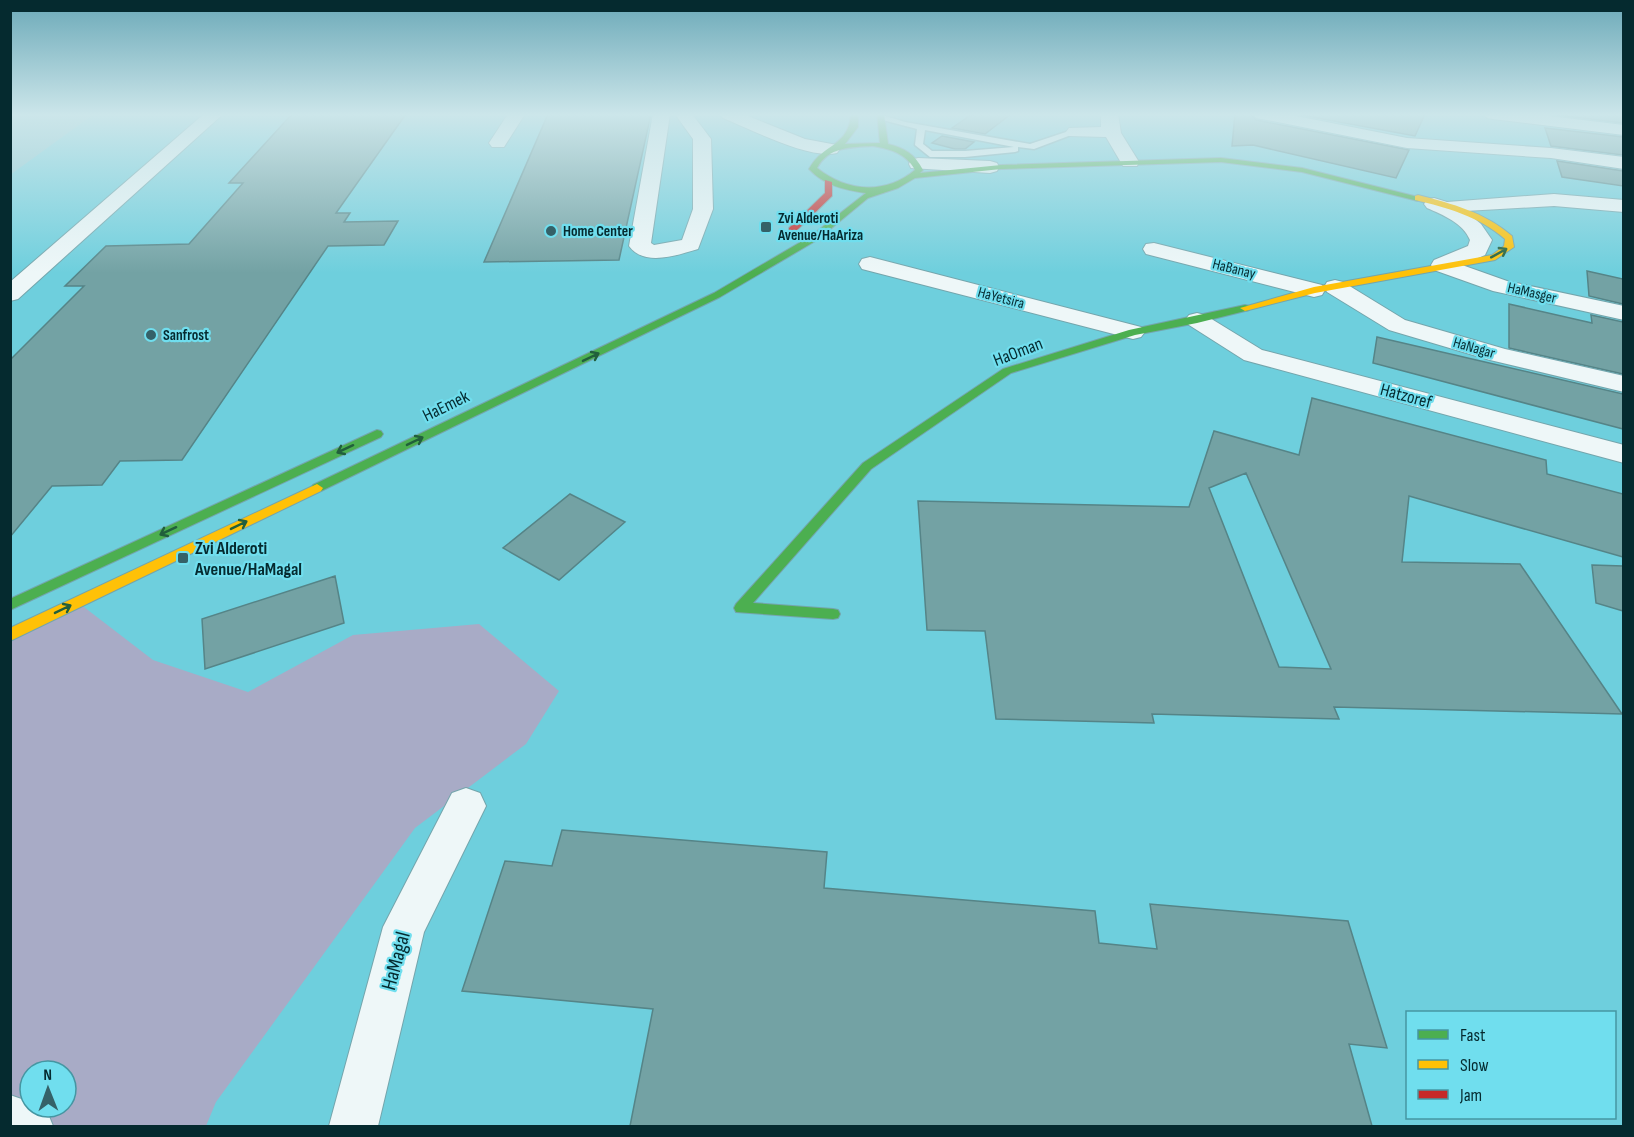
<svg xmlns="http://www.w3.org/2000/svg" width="1634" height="1137" font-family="'Sofia Sans Condensed',sans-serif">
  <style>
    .built { fill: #6ecfdd; fill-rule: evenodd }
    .green { fill: #a8abc6; fill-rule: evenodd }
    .building { fill: #73a2a4; stroke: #558487; stroke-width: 1.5; fill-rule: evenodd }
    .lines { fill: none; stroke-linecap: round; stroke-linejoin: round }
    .lane-casing { stroke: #74a5ac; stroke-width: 3 }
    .street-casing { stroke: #74a5ac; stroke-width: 2 }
    .fast-casing { stroke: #74a5ac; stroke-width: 2 }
    .slow-casing { stroke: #74a5ac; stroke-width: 2 }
    .jam-casing { stroke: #74a5ac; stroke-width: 2 }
    .lane { fill: #eef7f8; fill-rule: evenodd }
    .street { fill: #eef7f8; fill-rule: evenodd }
    .fast { fill: #4caf50; fill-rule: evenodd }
    .slow { fill: #ffc107; fill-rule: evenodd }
    .jam { fill: #c62828; fill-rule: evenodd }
    .oneway { stroke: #215f3c }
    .poi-dot { fill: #356168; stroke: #70deee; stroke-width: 2 }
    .labels { text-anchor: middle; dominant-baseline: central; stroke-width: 4.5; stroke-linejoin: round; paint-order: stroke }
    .far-poi-label { font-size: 15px; font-weight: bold; fill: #052a2f; stroke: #70deee; text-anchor: start }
    .far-street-label { font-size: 15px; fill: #052a2f; stroke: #70deee }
    .street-label { font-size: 18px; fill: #052a2f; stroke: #70deee }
    .poi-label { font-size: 18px; font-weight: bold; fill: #052a2f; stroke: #70deee; text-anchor: start }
    .near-street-label { font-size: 21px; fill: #052a2f; stroke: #70deee }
  </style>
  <rect width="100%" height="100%" fill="#8dc8d1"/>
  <!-- built -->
  <path class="built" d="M94 114H1623V1126H11L10 175ZM1408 1012H1614V1118H1408ZM30 1071H66V1107H30Z"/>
  <!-- green -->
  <path class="green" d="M80 604 153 660 248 692 353 635 479 624 559 691 526 744 415 828 216 1102 206 1126H11L10 628ZM30 1071H66V1107H30Z"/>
  <!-- building -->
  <path class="building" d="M292 114H406L336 213H350L344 222 398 221 384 245 328 246 182 460 120 461 102 485 52 486 10 537V360L84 286H65L106 246 189 244 243 183H229Z
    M548 114H651L619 260 484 262Z
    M972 114H1011L985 134 952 128Z
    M1235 114H1251L1256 120 1409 150 1396 178 1253 145 1232 146Z
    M1296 114H1425L1415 136Z
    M1549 114H1623V123Z
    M1545 128 1623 137V155L1551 146Z
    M942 136 974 142 965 149H955L932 143Z
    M1557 161 1623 171V186L1562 177Z
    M1587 271 1623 279V304L1589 296Z
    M1509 304 1592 323 1591 315 1623 322V374L1509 348Z
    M1377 337 1623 394V429L1373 363Z
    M1312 398 1546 460 1547 474 1623 494V557L1409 496 1402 562 1520 564 1622 714 1334 707 1339 719 1152 714 1154 723 996 719 985 631 927 630 918 501 1189 507 1214 431 1299 455ZM1246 473 1331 669 1279 667 1209 488Z
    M570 494 625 522 559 580 503 548Z
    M1592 565 1623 566V611L1596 603Z
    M335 576 344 623 205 669 202 619Z
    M562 830 827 852 824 888 1095 911 1099 943 1157 949 1150 904 1348 921 1387 1048 1349 1044 1372 1126H630L653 1009 462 991 505 861 552 866Z"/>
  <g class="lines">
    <!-- lane casing -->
    <g class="lane-casing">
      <path id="lane" d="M882 115 905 122 1030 144 1072 130 1079 132 1034 149 1018 147V151L1015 152 965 157H930L915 145 917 129 879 119 878 117ZM925 130 1014 147 965 151H932L923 144Z"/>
    </g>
    <!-- street casing -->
    <g class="street-casing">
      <path id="street" d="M204 114H223L18 299 10 301V282Z
        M508 114H525L504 147H492L489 143Z
        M653 114H670L651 243 654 245 682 240 693 209V139L675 114H692L711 139 713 209 698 249C678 255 644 267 629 246Z
        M720 114H743L805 139 837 145 840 149 837 153C810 160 750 129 723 118Z
        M1101 114H1118L1121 133 1139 162 1137 166H1123L1106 137 1069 136 1066 132 1069 128 1101 127Z
        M1253 114H1286L1407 138 1551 148 1624 157V169L1551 158 1407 148 1262 119 1256 118Z
        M1484 114H1533L1624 125V135L1493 119 1487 118Z
        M918 158 990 161 997 163 999 167 997 171 990 173 911 168 909 164 911 160Z
        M1554 194 1624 200V212L1554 206 1465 211 1481 224 1492 240 1485 255 1462 265 1507 281 1624 306V320L1493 291 1434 270 1431 265 1434 260 1468 246 1470 240C1463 223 1443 215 1427 208L1424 204 1427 200 1434 198 1447 202Z
        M1154 243 1322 285 1325 290 1322 295 1314 297 1146 254 1143 249 1146 244Z
        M870 257 1141 327 1145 332 1141 337 1133 339 862 269 859 264 862 259Z
        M1335 280 1343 282 1405 320 1505 349 1624 376V392L1490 360 1389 330 1327 292 1324 287 1327 282Z
        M1197 313 1205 315 1262 350 1624 445V463L1244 360 1189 325 1185 320 1189 315Z
        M466 788 480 793 486 806 424 932 378 1126H329L383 927 452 793Z
        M10 1095 30 1102V1107L46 1109 53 1126H10Z"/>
    </g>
    <!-- fast casing -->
    <g class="fast-casing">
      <path id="fast" d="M851 114H858V127L845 144 880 143 877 114H884L888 144C904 148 915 154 923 170L920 173 1001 165 1221 158 1302 168 1422 198 1418 201 1302 172 1221 162 1001 169 915 178 898 188 868 198 817 240 720 297 321 491H313L311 488 313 485 714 293 811 236 866 193C844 190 824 185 809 169 823 143 849 147 851 114ZM873 146C890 149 906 153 915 170 885 195 847 192 817 168 828 147 851 147 873 146Z
        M1245 305 1249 306V310L1197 323 1135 335 1011 373 871 469 753 603 833 609 838 610 840 614 838 618 833 619 736 612 734 608 736 604 863 463 1003 369 1129 330Z
        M377 430 381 431 383 434 381 437 10 610V599Z"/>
    </g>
    <!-- slow casing -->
    <g class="slow-casing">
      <path id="slow" d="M1418 195C1453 204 1484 212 1512 236L1514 247 1495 260 1315 293 1245 311 1240 308 1314 287 1492 255 1504 246 1505 239C1478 216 1448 208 1415 200V196Z
        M317 484 323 488 321 491 10 641V628Z"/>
    </g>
    <!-- jam casing -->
    <g class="jam-casing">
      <path id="jam" d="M825 180 832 182V196L795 232H789V228L825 193Z"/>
    </g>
    <!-- lane -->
    <use href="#lane" class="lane"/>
    <!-- street -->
    <use href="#street" class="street"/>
    <!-- fast -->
    <use href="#fast" class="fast"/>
    <!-- slow -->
    <use href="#slow" class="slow"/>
    <!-- jam -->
    <use href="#jam" class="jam"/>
  </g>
  <!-- one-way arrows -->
  <defs><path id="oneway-shaft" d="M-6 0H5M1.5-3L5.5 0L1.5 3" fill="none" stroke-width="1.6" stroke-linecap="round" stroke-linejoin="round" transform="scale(1.5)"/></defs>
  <g class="oneway">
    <use href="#oneway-shaft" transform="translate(1499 253) rotate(-29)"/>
    <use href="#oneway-shaft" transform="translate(591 357) rotate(-26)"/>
    <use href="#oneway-shaft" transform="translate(415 441) rotate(-26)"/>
    <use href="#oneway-shaft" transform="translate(345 449) rotate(155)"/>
    <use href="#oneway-shaft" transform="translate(239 525) rotate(-26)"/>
    <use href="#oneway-shaft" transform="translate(168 531) rotate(155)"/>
    <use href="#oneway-shaft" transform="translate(63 609) rotate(-26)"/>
  </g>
  <!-- sky -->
  <linearGradient id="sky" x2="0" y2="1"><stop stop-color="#6ba9b8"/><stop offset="0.42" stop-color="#cce6ea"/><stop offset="1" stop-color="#cce6ea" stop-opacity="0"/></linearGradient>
  <rect width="1634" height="273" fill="url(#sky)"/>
  <!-- markers -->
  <g class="poi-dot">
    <rect x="760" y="221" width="12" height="12" rx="3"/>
    <circle cx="551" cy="231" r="6"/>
    <circle cx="151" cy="335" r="6"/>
    <rect x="177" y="552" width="12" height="12" rx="3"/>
  </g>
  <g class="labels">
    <!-- far-poi labels -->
    <g class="far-poi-label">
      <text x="778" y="218">Zvi Alderoti<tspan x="778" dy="17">Avenue/HaAriza</tspan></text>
      <text x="563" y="231">Home Center</text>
      <text x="163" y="335">Sanfrost</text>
    </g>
    <!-- far-street labels -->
    <g class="far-street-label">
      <text transform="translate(1234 269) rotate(14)">HaBanay</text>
      <text transform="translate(1532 293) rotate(13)">HaMasger</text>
      <text transform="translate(1001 298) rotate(15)">HaYetsira</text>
      <text transform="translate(1474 348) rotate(16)">HaNagar</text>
    </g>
    <!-- street labels -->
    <g class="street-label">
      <text transform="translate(1018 352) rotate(-21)">HaOman</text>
      <text transform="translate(1406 396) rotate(15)">Hatzoref</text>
      <text transform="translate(446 406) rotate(-26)">HaEmek</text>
    </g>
    <!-- poi labels -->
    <g class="poi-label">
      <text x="195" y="548">Zvi Alderoti<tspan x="195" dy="21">Avenue/HaMagal</tspan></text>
    </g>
    <!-- near-street labels -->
    <g class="near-street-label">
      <text transform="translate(396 961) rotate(-75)">HaMagal</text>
    </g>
  </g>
  <!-- border -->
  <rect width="1634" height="1137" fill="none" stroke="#052a2f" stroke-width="24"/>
  <!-- legend -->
  <rect x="1406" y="1011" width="210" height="108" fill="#70deee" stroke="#4596a2" stroke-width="1.5"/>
  <rect x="1418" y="1030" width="30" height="9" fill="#4caf50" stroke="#4596a2" stroke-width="1.5"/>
  <text x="1460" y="1041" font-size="18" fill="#052a2f">Fast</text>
  <rect x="1418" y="1060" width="30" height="9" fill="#ffc107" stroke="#4596a2" stroke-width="1.5"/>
  <text x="1460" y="1071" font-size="18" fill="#052a2f">Slow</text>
  <rect x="1418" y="1090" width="30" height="9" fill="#c62828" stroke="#4596a2" stroke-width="1.5"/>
  <text x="1460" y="1101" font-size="18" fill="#052a2f">Jam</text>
  <!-- north arrow -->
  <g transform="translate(48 1089) rotate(359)"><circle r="28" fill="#70deee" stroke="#4596a2" stroke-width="1.5"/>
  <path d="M0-4.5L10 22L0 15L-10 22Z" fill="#356168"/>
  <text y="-9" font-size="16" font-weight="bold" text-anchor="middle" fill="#052a2f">N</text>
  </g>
</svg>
